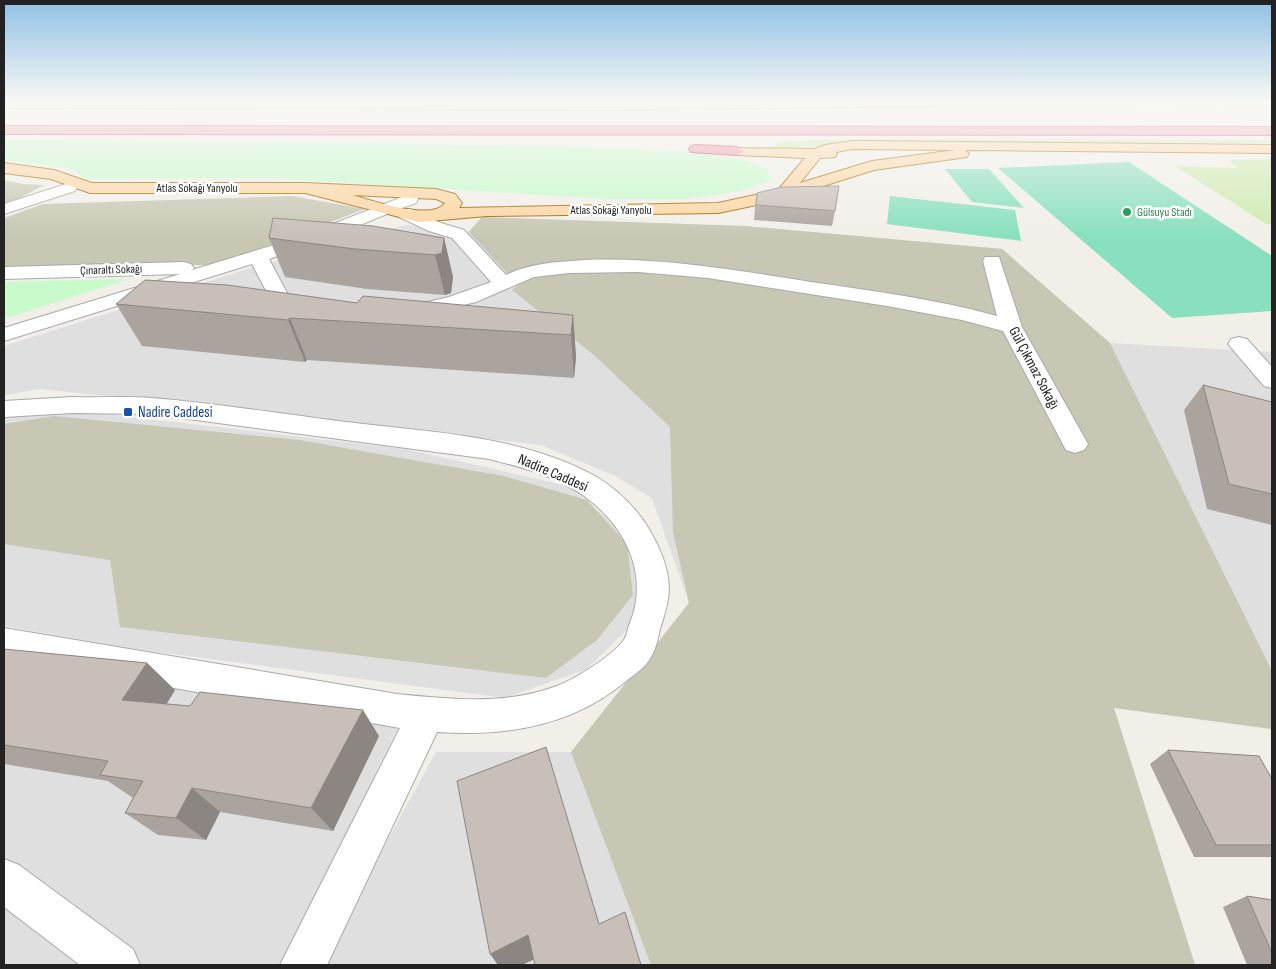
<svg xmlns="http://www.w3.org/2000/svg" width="1276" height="969" font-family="'Sofia Sans Condensed',sans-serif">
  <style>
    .residential { fill: #e0dfdf }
    .construction { fill: #c7c7b4 }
    .grass { fill: #cdebb0 }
    .park { fill: #c8facc }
    .pitch { fill: #88e0be }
    .parking { fill: #e2e2e2 }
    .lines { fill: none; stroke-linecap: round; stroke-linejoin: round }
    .minor-casing { stroke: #a9a9a9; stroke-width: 2 }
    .major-casing { stroke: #a06b00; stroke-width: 2 }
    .highway-casing { stroke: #dc2a67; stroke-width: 2 }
    .minor { fill: #fff; fill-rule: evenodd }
    .major { fill: #fcd6a4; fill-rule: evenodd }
    .highway { fill: #e892a2; fill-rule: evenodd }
    .wall { fill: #aba49e }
    .shaded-wall { fill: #8b8681 }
    .building { fill: #c7bfb8; stroke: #8b8681 }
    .leisure-dot { fill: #2e9e5b; stroke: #fff; stroke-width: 2 }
    .transit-dot { fill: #1a4fb4; stroke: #fff; stroke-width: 2 }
    .labels { text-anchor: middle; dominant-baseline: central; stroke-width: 5; stroke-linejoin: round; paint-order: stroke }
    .far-street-label { font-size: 12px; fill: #222; stroke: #fff }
    .far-leisure-label { font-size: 12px; fill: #27864d; stroke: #fff; text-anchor: start }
    .street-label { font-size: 15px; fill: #222; stroke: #fff }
    .transit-label { font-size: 15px; fill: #164399; stroke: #fff; text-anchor: start }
  </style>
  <rect width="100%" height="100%" fill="#f2efe9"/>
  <!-- residential -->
  <path class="residential" d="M482 217 745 226 1002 249 1110 343 1272 352V729L1114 708 1195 965H319L436 752H571L689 603 652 498 615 476 541 445 41 389 4 395V346L254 267 405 225 468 232Z
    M74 410 405 449 568 486 625 533 643 565 637 620 587 669 505 698 142 650 4 626V416Z
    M4 664 64 666 399 726 282 965H4Z"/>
  <!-- construction -->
  <path class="construction" d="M4 180 22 184 44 185 18 199 4 204Z
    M292 196 365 209 217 265 4 266V218L43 204Z
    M482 217 745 226 1002 249 1110 343 1272 671V729L1114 708 1195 965H651L571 752 689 603 673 532 670 427 595 356 512 290 518 285 469 232Z
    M54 416 299 440 504 476 587 500 627 544 633 595 597 640 546 678 120 627 110 560 4 544V424Z"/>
  <!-- grass -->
  <path class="grass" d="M1026 102H1128L1140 108 1218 107 1229 112 874 113 871 108Z
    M1228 102H1272V108H1240Z
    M834 139 1272 140V143L876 141C842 143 809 150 775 148L777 142Z
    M1272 159V224H1266L1175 166 1238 168 1228 160Z"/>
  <!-- park -->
  <path class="park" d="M4 140 312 142 619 148 706 153 751 162 768 169 771 180 740 191 687 199H606L268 178 86 179 70 168 4 160Z
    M129 279 4 319V282Z"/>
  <!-- pitch -->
  <path class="pitch" d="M1129 162 1272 256V311L1172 318 998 168Z
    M945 169H989L1024 208 972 202Z
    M890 196 1015 210 1021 241 887 224Z"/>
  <!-- parking -->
  <path class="parking" d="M1130 102H1225L1236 107 1139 106Z"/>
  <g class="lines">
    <!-- minor casing -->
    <g class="minor-casing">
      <path id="minor" d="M69 183 77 188 75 191 4 214V204Z
        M410 194 416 195 418 199 416 203 399 209H411L441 223 464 230 506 275C530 263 558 262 584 260 660 257 736 270 811 282 873 291 936 299 997 316L983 261 985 257H999L1022 327 1088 444 1084 450 1075 453 1066 450 1003 331 962 320 887 306 708 278 638 272 569 273 534 277 476 302 409 318 402 316 399 312 402 308 449 297 491 282 452 238 429 231 399 217 396 213 399 209 319 242H307L304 238 307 234Z
        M274 245 281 247 283 251 281 255 269 259 288 295 313 300 316 304 313 308 306 310 273 304 252 264 4 341V328L180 274 4 279V267L184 262 191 264 194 268 192 270Z
        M1239 337 1247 339 1272 367V388L1264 386 1228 344 1231 339Z
        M72 397C98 398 125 396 151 398 216 403 281 414 346 422 428 432 521 435 595 476 627 495 650 523 663 558 673 587 669 601 660 629 658 639 656 648 651 657 646 667 635 674 626 681 573 726 505 737 437 732L327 965H280L400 728 4 658V628L397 694C448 699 502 705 551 688 571 682 611 657 623 641 627 637 627 629 630 623 648 578 629 533 593 503 564 478 525 468 489 459L150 414 72 413 4 417V401Z
        M4 859 19 865 133 949 140 965H80L4 907Z"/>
    </g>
    <!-- major casing -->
    <g class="major-casing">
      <path id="major" d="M4 102H939L933 106 614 110 4 108Z
        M853 141 1272 145V153L965 150 969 154 967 157 874 170 776 201 718 213 487 216 419 222 305 193H90L51 179 4 173V163L54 170 92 183H305L436 189 455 194 462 203 459 208 718 203 778 190 805 158 737 155 732 154 730 151 732 148 814 149 825 145ZM853 149 956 150 872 161 800 183 820 158 835 157 837 154 836 152ZM352 195 436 199 445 203C431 222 372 200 352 195Z"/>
    </g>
    <!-- highway casing -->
    <g class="highway-casing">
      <path id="highway" d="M4 126 1272 127V135L4 134Z
        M696 145 737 147 744 151 737 155 691 152 689 149 691 146Z"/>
    </g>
    <!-- minor -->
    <use href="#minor" class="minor"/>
    <!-- major -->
    <use href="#major" class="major"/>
    <!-- highway -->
    <use href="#highway" class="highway"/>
  </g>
  <!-- wall -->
  <path class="wall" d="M757 193 835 211 832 226 754 220 755 207Z
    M269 238H444L453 277 451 293 445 295 367 289 285 277Z
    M357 303 573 315 576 357 574 378 307 360 305 362 142 346 116 304Z
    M1203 385 1272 402V525L1207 509 1184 410Z
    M4 649 147 663 175 690 166 704 379 736 333 831 220 812 206 840 158 835 125 813 133 798 108 781 4 764Z
    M1168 750 1272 779V857H1194L1150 764Z
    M1247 896 1272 900V965H1247L1223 907Z"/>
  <!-- shaded-wall -->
  <path class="shaded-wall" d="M444 238 453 277 451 293 445 295 435 255Z
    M573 315 576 357 574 378 571 335Z
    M290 318 307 360 305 362 288 320Z
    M147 663 175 690 153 727 122 700Z
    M363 710 379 736 333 831 311 808Z
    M192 788 220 812 206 840 176 818Z
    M528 935 539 957 522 965H498L490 954Z"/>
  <!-- building -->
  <path class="building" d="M839 186 835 211 756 205 757 193 782 187Z
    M273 218 373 226 444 238 442 253 435 255 355 249 269 238Z
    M145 280 227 285 357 303 363 296 573 315 571 335 290 318 288 320 116 304Z
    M1203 385 1272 402V494L1229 484Z
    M4 649 147 663 122 700 190 706 200 692 363 710 311 808 192 788 176 818 125 813 143 781 100 775 108 761 4 745Z
    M546 747 599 924 625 912 641 965H535L528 935 490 954 457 781Z
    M1168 750 1259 756 1272 779V845H1216Z
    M1247 896 1272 900V953Z"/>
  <!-- sky -->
  <linearGradient id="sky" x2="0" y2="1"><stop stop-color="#8fc0e4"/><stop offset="0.43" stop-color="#f9f8f5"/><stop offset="1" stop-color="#f9f8f5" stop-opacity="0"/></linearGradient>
  <rect width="1276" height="237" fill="url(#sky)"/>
  <!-- markers -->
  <circle class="leisure-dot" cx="1127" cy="212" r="5"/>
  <rect class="transit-dot" x="123" y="407" width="10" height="10" rx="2.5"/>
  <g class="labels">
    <!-- far-street labels -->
    <g class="far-street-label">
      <text x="197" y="188">Atlas Sokağı Yanyolu</text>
      <text x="611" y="210">Atlas Sokağı Yanyolu</text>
      <text transform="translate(111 270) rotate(-2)">Çınaraltı Sokağı</text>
    </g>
    <!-- far-leisure labels -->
    <g class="far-leisure-label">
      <text x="1137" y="212">Gülsuyu Stadı</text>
    </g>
    <!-- street labels -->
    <g class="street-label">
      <text transform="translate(1034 368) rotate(62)">Gül Çıkmaz Sokağı</text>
      <text transform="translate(553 473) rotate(23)">Nadire Caddesi</text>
    </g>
    <!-- transit labels -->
    <g class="transit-label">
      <text x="138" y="412">Nadire Caddesi</text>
    </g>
  </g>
  <!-- border -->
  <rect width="1276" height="969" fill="none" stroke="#222222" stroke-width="10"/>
</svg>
